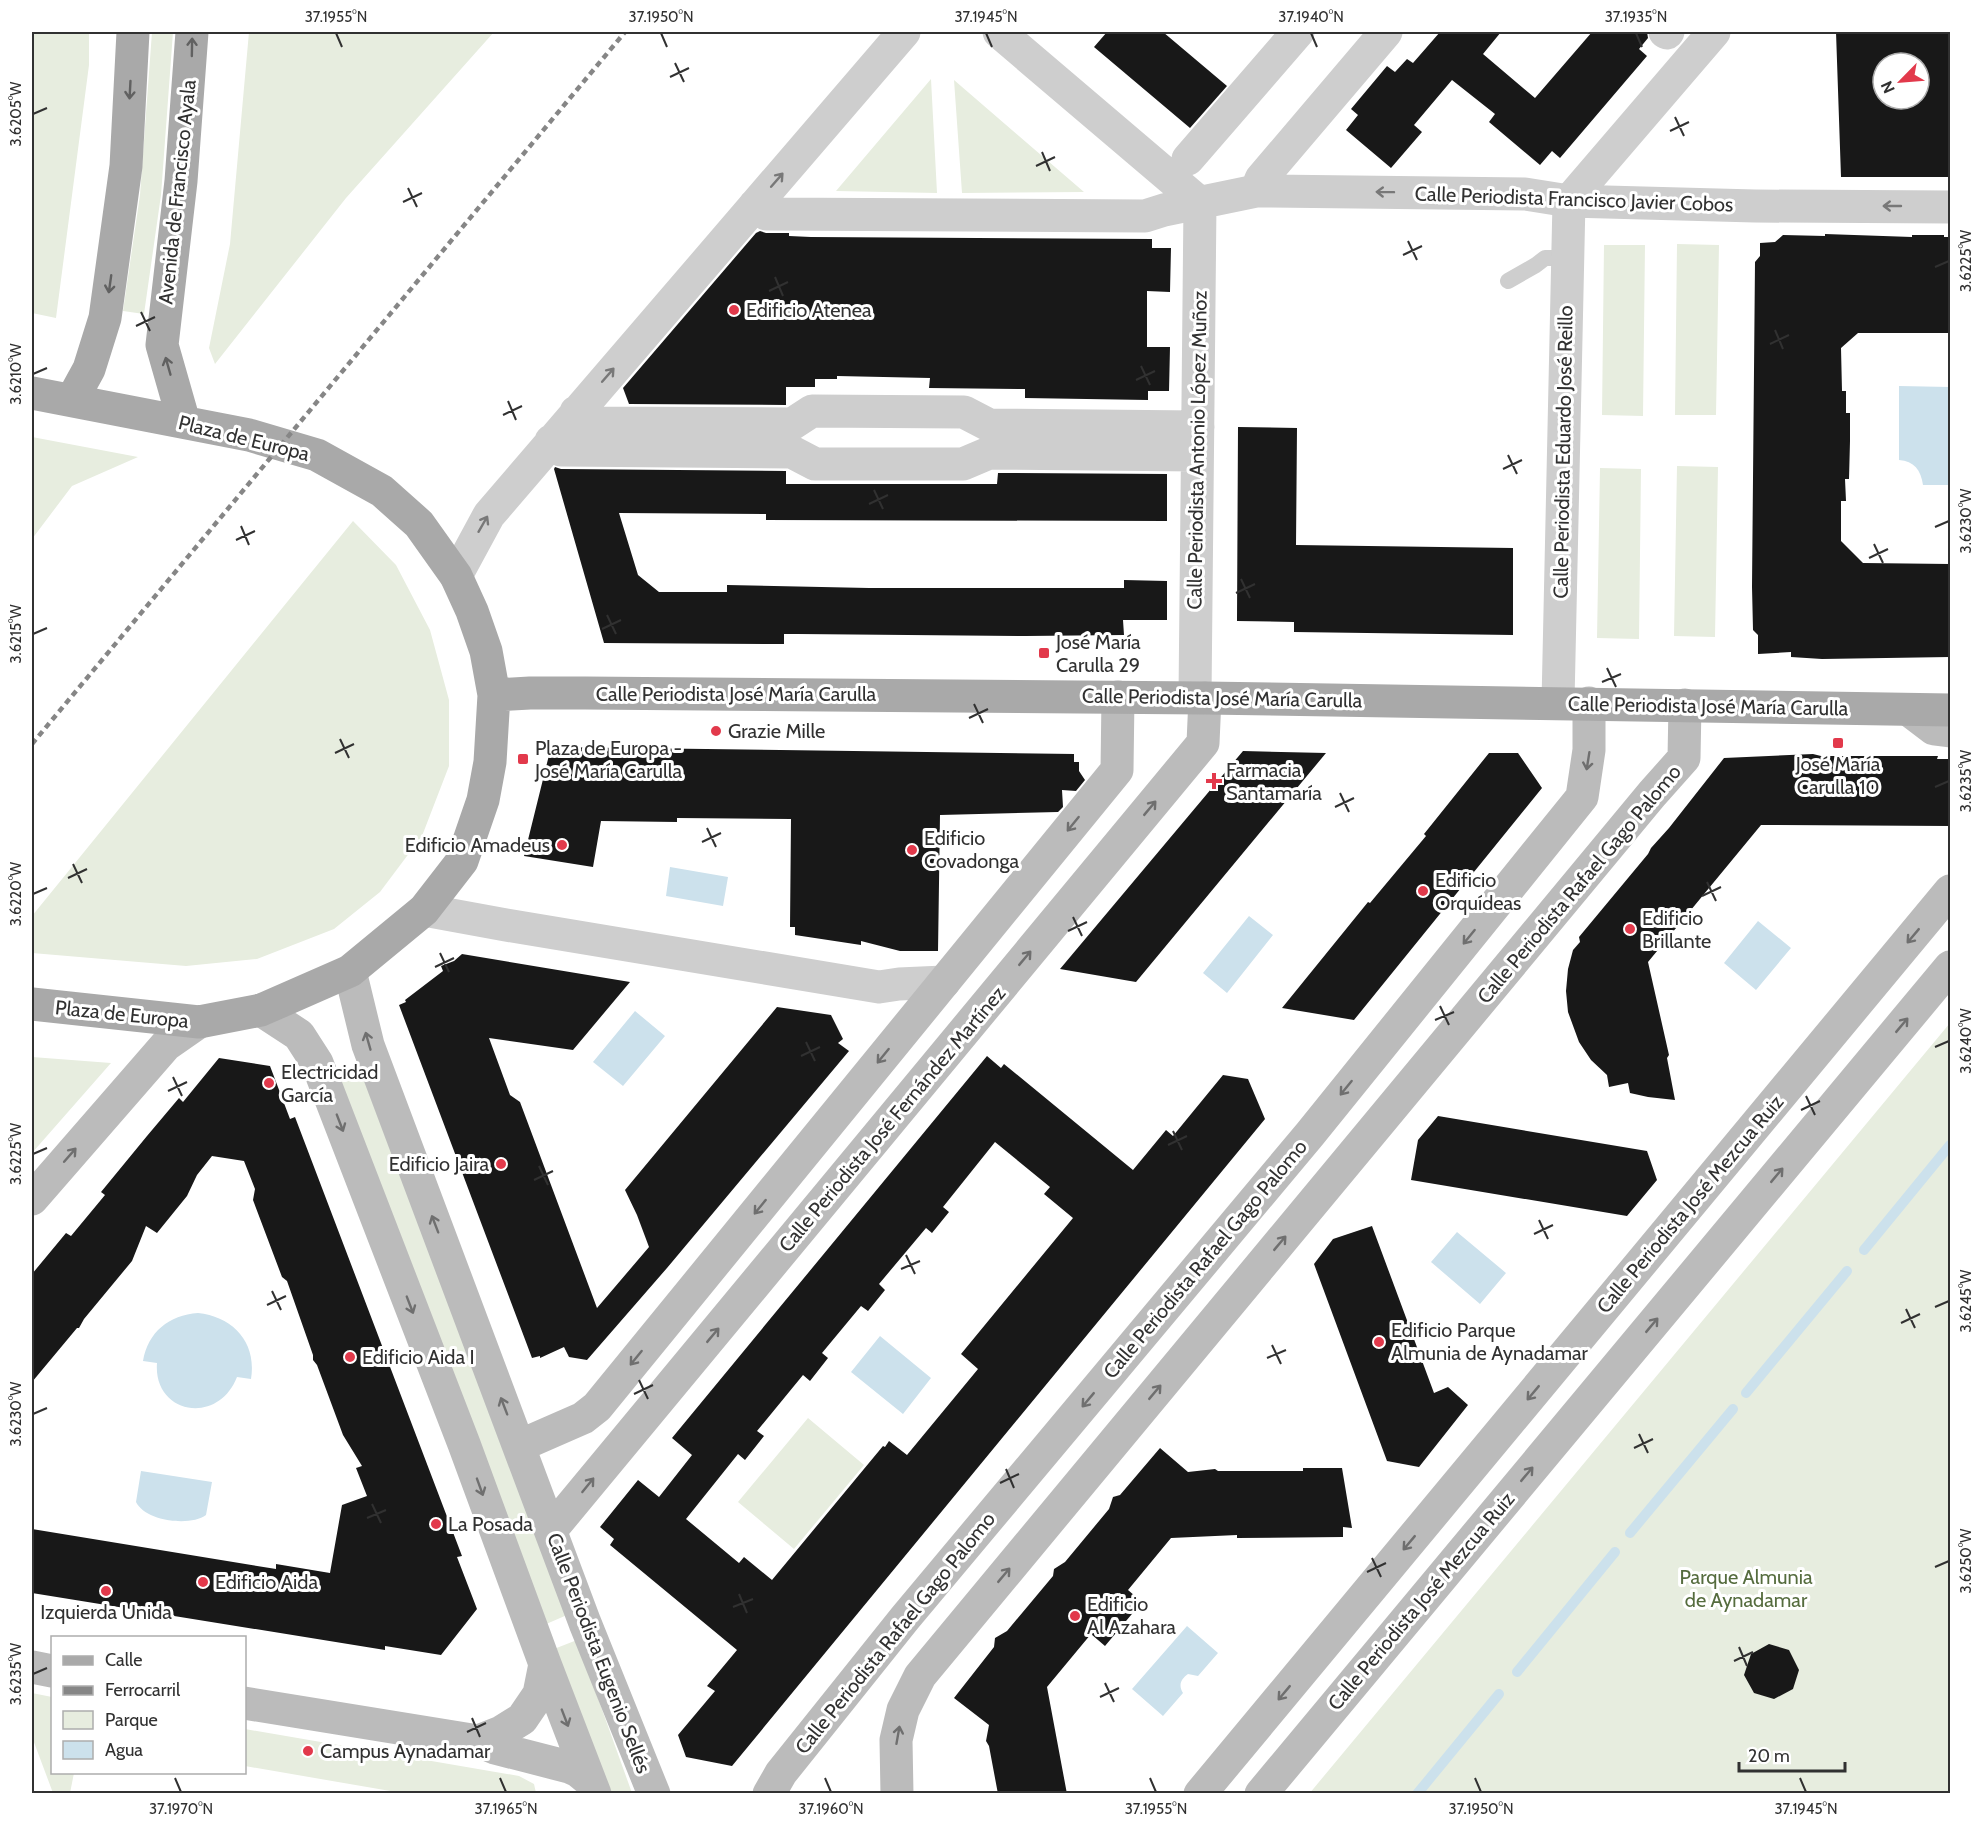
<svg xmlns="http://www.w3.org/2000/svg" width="1982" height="1825" font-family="Cabin,sans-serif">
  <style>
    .green { fill: #e7eddf }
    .water { fill: #cce1ec }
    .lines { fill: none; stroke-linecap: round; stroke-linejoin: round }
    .stream { stroke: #cce1ec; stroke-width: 10 }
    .building { fill: #181818; fill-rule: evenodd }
    .lane { stroke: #cecece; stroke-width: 16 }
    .street { stroke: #cecece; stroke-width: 33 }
    .secondary { stroke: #bbb; stroke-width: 33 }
    .primary { stroke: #a9a9a9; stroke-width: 33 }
    .rail { stroke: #868686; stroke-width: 4.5; stroke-dasharray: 6 4.5; stroke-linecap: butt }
    .oneway { stroke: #616161 }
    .oneway2 { stroke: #787878 }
    .oneway3 { stroke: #6f6f6f }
    .ticks { fill: none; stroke: #313131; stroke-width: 2 }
    .poi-dot { fill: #e2394b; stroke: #fff; stroke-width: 2 }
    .labels { text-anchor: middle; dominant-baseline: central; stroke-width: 6; stroke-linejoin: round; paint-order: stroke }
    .street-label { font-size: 20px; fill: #313131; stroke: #fff }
    .poi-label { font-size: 20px; fill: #313131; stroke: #fff; text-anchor: start }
    .park-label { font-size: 20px; fill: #556c3e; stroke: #fff }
    .neatline { fill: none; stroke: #313131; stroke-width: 2 }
    .ticks-label { font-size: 15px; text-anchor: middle; fill: #313131 }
  </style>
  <rect width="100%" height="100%" fill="#fff"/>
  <!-- green -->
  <path class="green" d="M32 32H89V65L56 318 32 313Z
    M152 32H173L161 195 144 314 123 311 140 195Z
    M249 32H494L346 198 215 364 209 348 230 244Z
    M931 79 937 193 836 191Z
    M954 80 1084 192 962 193Z
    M1677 244 1719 245 1716 415H1675Z
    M1604 245H1645L1643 416 1602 415Z
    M32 437 138 457 72 486 32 539Z
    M1677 466 1718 467 1715 637 1674 636Z
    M1600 468 1641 469 1639 639 1597 638Z
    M353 521 396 565 430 630 449 700V766L422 836 380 892 334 929 257 959 186 966 32 953V916Z
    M1950 1023V1793L1309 1794Z
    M32 1057 111 1063 32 1153Z
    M360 1065 567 1615 544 1625 334 1075Z
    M808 1418 864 1465 794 1549 738 1502Z
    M577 1640 632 1793H608L554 1649Z
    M32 1693 52 1697V1772L74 1773 70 1793H53L32 1737Z
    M245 1729 519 1776 534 1784 536 1793H402L245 1766Z"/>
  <!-- water -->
  <path class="water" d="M1899 386 1950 387V485H1923C1921 470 1914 461 1899 460Z
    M670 867 728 877 723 906 666 896Z
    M1249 916 1273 935 1227 993 1203 973Z
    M1758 921 1791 948 1756 990 1724 963Z
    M635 1011 665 1036 623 1086 593 1062Z
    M1457 1232 1506 1273 1480 1304 1431 1262Z
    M198 1313C233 1317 257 1342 251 1379L237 1377C218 1426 153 1414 157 1363L143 1361C148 1332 169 1315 198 1313Z
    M880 1336 931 1378 903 1414 851 1372Z
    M141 1471 212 1482 206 1515C190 1527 145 1521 136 1502Z
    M1187 1626 1218 1653 1198 1676 1188 1674C1181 1679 1178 1685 1183 1693L1163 1716 1132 1689Z"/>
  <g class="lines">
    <!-- stream -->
    <path class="stream" d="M1864 1250 1950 1145
      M1746 1393 1847 1271
      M1630 1533 1733 1409
      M1517 1672 1615 1552
      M1417 1794 1499 1694"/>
  </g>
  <!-- building -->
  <path class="building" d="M1107 32H1163L1227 86 1190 128 1094 47Z
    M1440 32H1501L1483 54 1535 98 1592 32H1647L1648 38 1639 49 1647 56 1560 158 1552 151 1540 165 1489 122 1495 114 1452 80 1414 125 1422 132 1391 168 1346 130 1358 115 1351 109 1387 66 1395 72 1407 59 1413 63Z
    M1836 32H1950V177H1841ZM1883 63H1919V99H1883Z
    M760 231 766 233H789V236L811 237 1152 239V248H1171L1170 292 1147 291V347H1170L1169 391H1148V400L1025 398V389L929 388 930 378 837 376V379H815V387H786V405L629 404 623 388 756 233Z
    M1825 234 1912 237V235H1944V237H1950V333H1858L1841 348 1842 391H1846V413H1850V441L1849 479H1845L1846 501H1841V541L1863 563 1950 564V657L1822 659 1791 657V652L1758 654V635L1753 630 1752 587 1755 262 1760 256V243L1775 242 1783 235 1825 236Z
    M1238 427 1297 428 1296 545 1513 548V635L1294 632V622L1237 621Z
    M555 467 561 469 786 471V484H997L998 473 1167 474V521L766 520V514L619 513 638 575 659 592H727V585L869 588H1124V580L1167 581V620H1123L1124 635 1026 636 798 634H784V644L604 643 554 469Z
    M551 747 1074 754V762H1079V771L1085 780 1076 791 1062 790 1063 807 1058 812 940 815 938 951H900L861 941V945L795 935V927H790L791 819 677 818V822L601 821 593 867 524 856Z
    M1243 751 1326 753 1136 982 1060 969Z
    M1489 753H1518L1542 788 1354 1020 1282 1008 1368 902 1370 903 1426 836 1424 834Z
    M1813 754 1821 756H1938L1937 759H1950V826L1761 825 1648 962 1669 1055 1667 1058 1675 1100 1648 1097 1630 1093 1628 1083 1609 1087 1607 1075 1591 1060 1579 1042 1568 1012 1566 991 1568 969 1573 950 1580 942 1579 937 1648 854 1651 848 1669 828 1724 758Z
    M462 954 630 982 573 1050 489 1038 510 1095 520 1102 597 1308 649 1247 637 1215 625 1190 777 1007 831 1015 843 1039 838 1043 849 1051 667 1268 587 1360 569 1357 564 1347 540 1358V1356L532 1358 399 1005 406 1002 405 1000 443 971 441 966 454 961Z
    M987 1056 1001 1068 1004 1064 1133 1170 1166 1130 1173 1136 1223 1075 1248 1079 1265 1119 732 1766 686 1757 678 1735 715 1691 707 1686 737 1650 610 1545 614 1539 600 1527 638 1480 659 1497 692 1455 672 1438ZM995 1142 1050 1187 1044 1194 1073 1218 961 1354 978 1369 907 1455 889 1441 885 1447 883 1446 772 1580 744 1557 739 1563 686 1519 738 1454 745 1460 764 1436 757 1431 803 1375 810 1381 828 1358 822 1353 861 1306 868 1311 885 1290 879 1284 926 1228 932 1233 949 1212 943 1207Z
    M219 1058 270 1066 290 1119 295 1117 462 1556 457 1557 477 1609 441 1655 385 1646V1650L32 1593V1529L276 1569V1564L330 1573 342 1505 367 1496 356 1468 362 1466 343 1435 317 1365 313 1360V1355L287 1281 282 1277 253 1200 255 1189 244 1161 212 1156 197 1175 187 1196 157 1233 146 1226 132 1261 84 1319 79 1328H77L32 1382V1274L66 1233 71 1236 105 1195 101 1192 147 1136 179 1098 183 1102Z
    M1438 1116 1647 1151 1657 1180 1627 1216 1411 1180 1418 1140Z
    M1372 1226 1434 1393 1448 1387 1468 1405 1419 1467 1387 1461 1314 1264 1333 1239Z
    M1160 1448 1188 1472 1215 1469 1218 1471H1303V1468H1342L1352 1528 1343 1527V1537L1237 1538V1535L1171 1538 1128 1590 1142 1602 1105 1646 1091 1634 1047 1687 1067 1794H998L989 1746 986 1741 989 1725 954 1698 994 1647 995 1638 1007 1631 1053 1576 1054 1569 1065 1562 1109 1509 1113 1497 1120 1495Z
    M1769 1644 1789 1650 1799 1670 1793 1689 1774 1699 1754 1693 1744 1675 1751 1654Z"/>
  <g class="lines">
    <!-- lane -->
    <path class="lane" d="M1508 281 1536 265 1545 258H1567"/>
    <!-- street -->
    <path class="street" d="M999 32 1200 203
      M1665 32 1667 33 1668 32
      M1188 159 1298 32
      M1256 191 1261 179 1386 32
      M1569 201 1714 32
      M755 205 766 214 1145 216 1164 210 1256 191H1271L1525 194 1569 201 1755 206 1950 207
      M576 412 587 423 792 424 812 411 964 412 989 425 1198 427
      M551 441 561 450 792 452 815 464H963L989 453 1197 455
      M456 576 489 515 904 32
      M1195 697 1200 203
      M1558 702 1569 201
      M424 910 506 925 879 987 899 984 944 982"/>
    <!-- secondary -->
    <path class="secondary" d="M1909 710 1934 729 1950 731
      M350 971 368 1045 585 1623 654 1794
      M261 1010 299 1035 317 1063 464 1444 545 1664 595 1794
      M32 1199 166 1045 199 1022
      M519 1446 583 1418 597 1407 1117 770 1118 697
      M551 1530 1203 743 1205 698
      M32 1667 52 1671
      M244 1703 478 1741 495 1748 569 1767 578 1771 589 1780
      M478 1741 501 1732 522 1719 539 1694 545 1664
      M769 1794 781 1773 905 1618 1310 1134 1582 797 1589 750V703
      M897 1794 896 1740 903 1710 920 1676 1652 794 1684 758 1685 705
      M1200 1794 1950 891
      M1261 1794 1950 967"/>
    <!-- primary -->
    <path class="primary" d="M32 393 249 435 317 455 382 491 419 524 456 576 472 611 486 651 494 695 490 762 483 800 462 861 424 910 350 971 261 1010 199 1022 32 1004
      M72 400 89 369 105 318 126 166 133 32
      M184 422 162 345 181 181 192 32
      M494 695 530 693H585L1205 698 1950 710"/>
    <!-- rail -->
    <path class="rail" d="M32 744 625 32"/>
  </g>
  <!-- one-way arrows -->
  <defs><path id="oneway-shaft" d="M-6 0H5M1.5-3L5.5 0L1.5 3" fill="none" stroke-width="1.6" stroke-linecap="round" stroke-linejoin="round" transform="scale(1.5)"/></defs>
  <g class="oneway">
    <use href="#oneway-shaft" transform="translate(192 47) rotate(-89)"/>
    <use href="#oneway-shaft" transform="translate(130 90) rotate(93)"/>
    <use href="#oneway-shaft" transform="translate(110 284) rotate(98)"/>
    <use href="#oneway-shaft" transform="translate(168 366) rotate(-106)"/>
  </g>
  <g class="oneway2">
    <use href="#oneway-shaft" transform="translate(777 180) rotate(-49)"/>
    <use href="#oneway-shaft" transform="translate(1385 192) rotate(-179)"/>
    <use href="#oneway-shaft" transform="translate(1892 206) rotate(-180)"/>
    <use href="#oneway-shaft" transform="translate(608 375) rotate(-49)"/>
    <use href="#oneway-shaft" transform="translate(483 524) rotate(-60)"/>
  </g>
  <g class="oneway3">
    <use href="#oneway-shaft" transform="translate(1588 761) rotate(99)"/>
    <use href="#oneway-shaft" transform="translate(1150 808) rotate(-50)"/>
    <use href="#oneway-shaft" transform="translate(1073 824) rotate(129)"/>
    <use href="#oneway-shaft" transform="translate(1913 936) rotate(130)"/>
    <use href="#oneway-shaft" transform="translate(1469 937) rotate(129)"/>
    <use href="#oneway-shaft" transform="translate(1025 958) rotate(-50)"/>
    <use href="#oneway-shaft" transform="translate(1902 1025) rotate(-50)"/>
    <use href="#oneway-shaft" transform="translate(368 1041) rotate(-106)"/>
    <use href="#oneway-shaft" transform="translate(883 1056) rotate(129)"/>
    <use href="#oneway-shaft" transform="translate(1346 1088) rotate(129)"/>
    <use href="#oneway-shaft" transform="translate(340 1123) rotate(69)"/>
    <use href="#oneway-shaft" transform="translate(70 1155) rotate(-49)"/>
    <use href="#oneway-shaft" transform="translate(1777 1175) rotate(-50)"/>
    <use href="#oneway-shaft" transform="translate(760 1207) rotate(129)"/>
    <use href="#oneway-shaft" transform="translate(435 1224) rotate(-111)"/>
    <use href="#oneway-shaft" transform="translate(1280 1243) rotate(-50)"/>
    <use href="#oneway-shaft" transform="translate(410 1305) rotate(69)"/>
    <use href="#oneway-shaft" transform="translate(1652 1325) rotate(-50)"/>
    <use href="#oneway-shaft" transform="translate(713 1335) rotate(-50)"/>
    <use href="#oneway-shaft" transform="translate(636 1358) rotate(129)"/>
    <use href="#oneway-shaft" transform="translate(1155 1392) rotate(-50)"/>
    <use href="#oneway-shaft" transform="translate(1533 1393) rotate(130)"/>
    <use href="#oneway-shaft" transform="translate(1088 1400) rotate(130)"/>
    <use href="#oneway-shaft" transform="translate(504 1406) rotate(-111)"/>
    <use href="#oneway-shaft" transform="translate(1527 1474) rotate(-50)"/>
    <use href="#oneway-shaft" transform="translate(588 1485) rotate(-51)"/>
    <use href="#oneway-shaft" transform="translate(480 1487) rotate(70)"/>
    <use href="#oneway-shaft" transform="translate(1409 1543) rotate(130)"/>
    <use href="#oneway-shaft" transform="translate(1004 1575) rotate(-50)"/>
    <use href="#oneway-shaft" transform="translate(1284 1693) rotate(130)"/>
    <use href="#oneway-shaft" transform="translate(565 1718) rotate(69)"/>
    <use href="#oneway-shaft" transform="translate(898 1735) rotate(-80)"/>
  </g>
  <!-- ticks -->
  <path class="ticks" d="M336 33 342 47M661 33 667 47M986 33 992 47M1311 33 1317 47M1636 33 1642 47M675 63 684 82M670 77 689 68M33 114 47 108M1675 117 1684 136M1670 131 1689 122M1042 152 1050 171M1036 166 1055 157M408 188 417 207M403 202 422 193M1408 241 1417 260M1403 255 1422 246M1935 267 1949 261M775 277 783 296M769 291 788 282M141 312 150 331M136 326 155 317M1775 330 1783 349M1770 344 1789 335M1141 366 1150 385M33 374 47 368M1136 380 1155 371M508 401 516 420M503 415 522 406M1508 455 1517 474M1503 469 1522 460M874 490 883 509M869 504 888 495M241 526 249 545M1935 527 1949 521M236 540 255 531M1874 544 1883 563M1869 558 1888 549M1241 579 1250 598M1236 593 1255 584M607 615 616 634M602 629 621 620M33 634 47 628M1607 668 1616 687M1602 682 1621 674M974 704 983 723M969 718 988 709M340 739 349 758M335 753 354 744M1935 787 1949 781M1340 793 1349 812M1335 807 1354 798M707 828 716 847M702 842 721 833M73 864 82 883M68 878 87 869M1707 882 1716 901M33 894 47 888M1702 896 1721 887M1073 917 1082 936M1068 931 1087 922M440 953 449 972M435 967 454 958M1440 1006 1449 1025M1435 1020 1454 1012M806 1042 815 1061M1935 1047 1949 1041M801 1056 820 1047M173 1077 182 1096M168 1091 187 1082M1806 1096 1815 1115M1801 1110 1820 1101M1173 1131 1182 1150M1168 1145 1187 1136M33 1154 47 1148M539 1166 548 1185M534 1180 553 1171M1539 1220 1548 1239M1534 1234 1553 1225M906 1255 915 1274M901 1269 920 1261M272 1291 281 1310M267 1305 286 1296M1935 1307 1949 1301M1906 1309 1915 1328M1901 1323 1920 1314M1272 1345 1281 1364M1267 1358 1286 1350M639 1380 648 1399M634 1394 653 1385M33 1414 47 1408M1639 1434 1648 1453M1634 1448 1653 1439M1006 1469 1014 1488M1000 1483 1019 1474M372 1504 381 1523M367 1518 386 1510M1372 1558 1381 1577M1935 1567 1949 1561M1367 1572 1386 1563M739 1594 747 1613M733 1607 753 1599M1739 1647 1747 1666M1734 1661 1753 1652M33 1674 47 1668M1105 1683 1114 1702M1100 1697 1119 1688M472 1718 480 1737M467 1732 486 1723M175 1778 181 1792M500 1778 506 1792M825 1778 831 1792M1150 1778 1156 1792M1475 1778 1481 1792M1800 1778 1806 1792"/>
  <!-- markers -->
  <g class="poi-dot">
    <circle cx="734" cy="310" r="6"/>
    <rect x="1038" y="647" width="12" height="12" rx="3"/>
    <circle cx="716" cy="731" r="6"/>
    <rect x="1832" y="737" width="12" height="12" rx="3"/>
    <rect x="517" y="753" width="12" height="12" rx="3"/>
    <path d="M1211 772h6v6h6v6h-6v6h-6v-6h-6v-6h6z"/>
    <circle cx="562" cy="845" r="6"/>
    <circle cx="912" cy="850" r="6"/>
    <circle cx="1423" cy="891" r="6"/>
    <circle cx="1630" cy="929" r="6"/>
    <circle cx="269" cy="1083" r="6"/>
    <circle cx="501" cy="1164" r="6"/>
    <circle cx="1379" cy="1342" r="6"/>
    <circle cx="350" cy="1357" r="6"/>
    <circle cx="436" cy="1524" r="6"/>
    <circle cx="203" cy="1582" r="6"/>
    <circle cx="106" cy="1591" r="6"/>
    <circle cx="1075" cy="1616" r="6"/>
    <circle cx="308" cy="1751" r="6"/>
  </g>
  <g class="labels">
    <!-- street labels -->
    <g class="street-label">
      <text transform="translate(177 192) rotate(-84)">Avenida de Francisco Ayala</text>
      <text transform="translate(1574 199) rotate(2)">Calle Periodista Francisco Javier Cobos</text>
      <text transform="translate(244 438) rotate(14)">Plaza de Europa</text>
      <text transform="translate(1197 450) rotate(-89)">Calle Periodista Antonio López Muñoz</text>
      <text transform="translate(1563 452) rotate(-89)">Calle Periodista Eduardo José Reillo</text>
      <text x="736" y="694">Calle Periodista José María Carulla</text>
      <text transform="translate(1222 698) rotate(1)">Calle Periodista José María Carulla</text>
      <text transform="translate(1708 706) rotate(1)">Calle Periodista José María Carulla</text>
      <text transform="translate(1579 884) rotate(-50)">Calle Periodista Rafael Gago Palomo</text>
      <text transform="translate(122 1014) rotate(6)">Plaza de Europa</text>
      <text transform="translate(892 1119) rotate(-50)">Calle Periodista José Fernández Martínez</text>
      <text transform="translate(1690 1204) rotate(-50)">Calle Periodista José Mezcua Ruiz</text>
      <text transform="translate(1205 1259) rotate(-50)">Calle Periodista Rafael Gago Palomo</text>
      <text transform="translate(1421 1601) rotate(-50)">Calle Periodista José Mezcua Ruiz</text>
      <text transform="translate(895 1633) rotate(-51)">Calle Periodista Rafael Gago Palomo</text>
      <text transform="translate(599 1653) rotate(69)">Calle Periodista Eugenio Sellés</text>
    </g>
    <!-- poi labels -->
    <g class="poi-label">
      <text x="746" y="310">Edificio Atenea</text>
      <text x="1056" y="642">José María<tspan x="1056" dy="23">Carulla 29</tspan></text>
      <text x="728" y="731">Grazie Mille</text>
      <text x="535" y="748">Plaza de Europa -<tspan x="535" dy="23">José María Carulla</tspan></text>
      <text x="1838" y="764" text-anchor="middle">José María<tspan x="1838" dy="23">Carulla 10</tspan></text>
      <text x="1226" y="770">Farmacia<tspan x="1226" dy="23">Santamaría</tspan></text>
      <text x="924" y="838">Edificio<tspan x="924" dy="23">Covadonga</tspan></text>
      <text x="550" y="845" text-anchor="end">Edificio Amadeus</text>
      <text x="1435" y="880">Edificio<tspan x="1435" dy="23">Orquídeas</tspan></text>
      <text x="1642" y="918">Edificio<tspan x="1642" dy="23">Brillante</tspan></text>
      <text x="281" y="1072">Electricidad<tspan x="281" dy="23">García</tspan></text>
      <text x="489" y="1164" text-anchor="end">Edificio Jaira</text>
      <text x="1391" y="1330">Edificio Parque<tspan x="1391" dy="23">Almunia de Aynadamar</tspan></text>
      <text x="362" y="1357">Edificio Aida I</text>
      <text x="448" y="1524">La Posada</text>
      <text x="215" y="1582">Edificio Aida</text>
      <text x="1087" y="1604">Edificio<tspan x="1087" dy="23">Al Azahara</tspan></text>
      <text x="106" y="1612" text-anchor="middle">Izquierda Unida</text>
      <text x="320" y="1751">Campus Aynadamar</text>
    </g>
    <!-- park labels -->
    <g class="park-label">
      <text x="1746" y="1577">Parque Almunia<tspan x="1746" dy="23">de Aynadamar</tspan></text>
    </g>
  </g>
  <!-- border -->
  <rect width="1982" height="1825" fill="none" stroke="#ffffff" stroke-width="66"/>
  <!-- legend -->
  <rect x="51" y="1636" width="195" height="138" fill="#ffffff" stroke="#adadad" stroke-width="1.5"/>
  <rect x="63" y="1656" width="30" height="9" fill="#a9a9a9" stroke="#adadad" stroke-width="1.5"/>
  <text x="105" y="1666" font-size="18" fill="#313131">Calle</text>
  <rect x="63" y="1686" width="30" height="9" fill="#868686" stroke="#adadad" stroke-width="1.5"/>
  <text x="105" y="1696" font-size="18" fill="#313131">Ferrocarril</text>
  <rect x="63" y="1711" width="30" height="18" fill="#e7eddf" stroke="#adadad" stroke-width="1.5"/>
  <text x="105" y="1726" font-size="18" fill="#313131">Parque</text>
  <rect x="63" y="1741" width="30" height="18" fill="#cce1ec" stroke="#adadad" stroke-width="1.5"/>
  <text x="105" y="1756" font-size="18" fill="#313131">Agua</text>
  <!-- north arrow -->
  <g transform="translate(1901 81) rotate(245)"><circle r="28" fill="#ffffff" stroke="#adadad" stroke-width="1.5"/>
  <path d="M0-4.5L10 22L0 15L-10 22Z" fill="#e2394b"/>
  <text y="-9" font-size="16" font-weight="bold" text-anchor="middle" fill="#313131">N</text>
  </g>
  <!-- scale -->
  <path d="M1739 1762v9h106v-9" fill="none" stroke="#313131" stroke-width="3"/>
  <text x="1748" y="1762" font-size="18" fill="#313131" stroke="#ffffff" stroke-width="4.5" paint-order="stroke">20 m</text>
  <rect x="33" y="33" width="1916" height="1759" class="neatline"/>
  <g class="ticks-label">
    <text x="336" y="22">37.1955°N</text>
    <text x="661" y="22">37.1950°N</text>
    <text x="986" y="22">37.1945°N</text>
    <text x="1311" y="22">37.1940°N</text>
    <text x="1636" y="22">37.1935°N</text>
    <text transform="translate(16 114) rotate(-90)" y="5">3.6205°W</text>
    <text transform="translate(1966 261) rotate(-90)" y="5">3.6225°W</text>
    <text transform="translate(16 374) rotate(-90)" y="5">3.6210°W</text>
    <text transform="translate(1966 521) rotate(-90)" y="5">3.6230°W</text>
    <text transform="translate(16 634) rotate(-90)" y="5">3.6215°W</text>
    <text transform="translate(1966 781) rotate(-90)" y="5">3.6235°W</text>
    <text transform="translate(16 894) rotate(-90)" y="5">3.6220°W</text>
    <text transform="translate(1966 1041) rotate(-90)" y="5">3.6240°W</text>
    <text transform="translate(16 1154) rotate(-90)" y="5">3.6225°W</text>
    <text transform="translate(1966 1301) rotate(-90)" y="5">3.6245°W</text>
    <text transform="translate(16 1414) rotate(-90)" y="5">3.6230°W</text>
    <text transform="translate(1966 1561) rotate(-90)" y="5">3.6250°W</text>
    <text transform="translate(16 1674) rotate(-90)" y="5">3.6235°W</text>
    <text x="181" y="1814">37.1970°N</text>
    <text x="506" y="1814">37.1965°N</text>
    <text x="831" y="1814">37.1960°N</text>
    <text x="1156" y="1814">37.1955°N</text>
    <text x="1481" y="1814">37.1950°N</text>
    <text x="1806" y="1814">37.1945°N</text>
  </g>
</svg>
